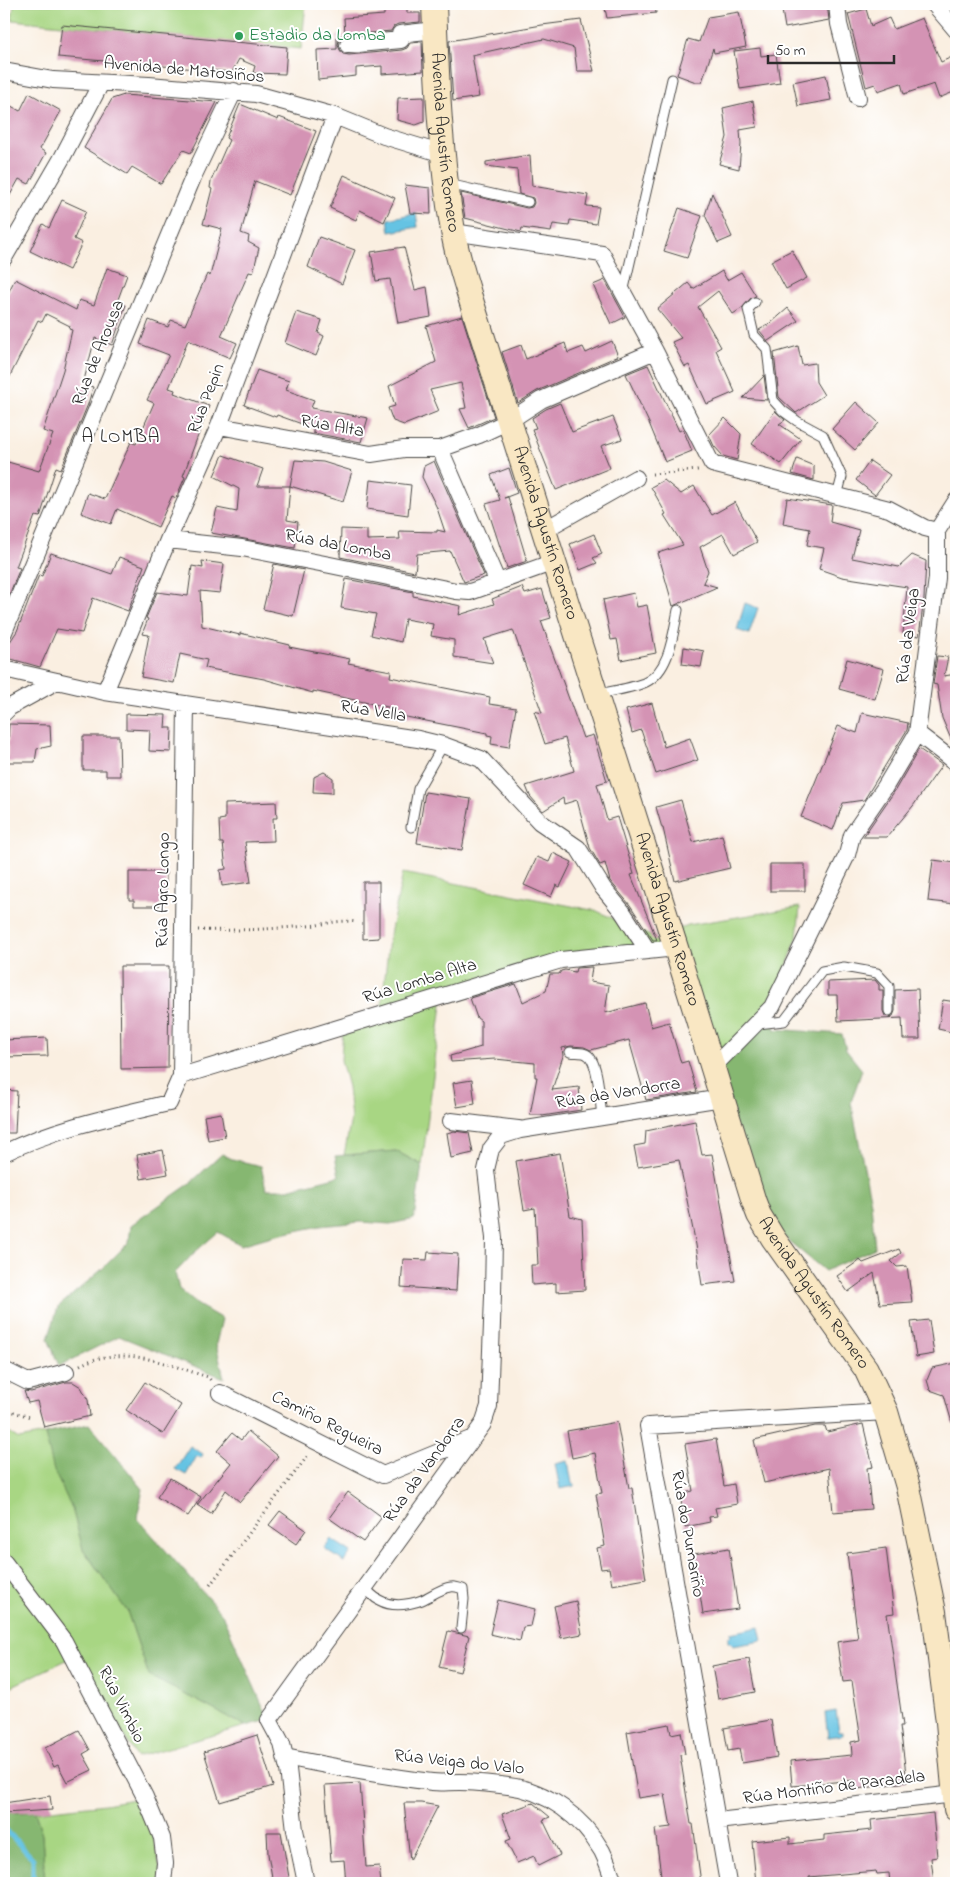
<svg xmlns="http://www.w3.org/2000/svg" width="960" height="1887" font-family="'Indie Flower',sans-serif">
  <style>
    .green { fill: #a8d683; stroke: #6a8057 }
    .forest { fill: #86b771; stroke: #58714e }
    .water { fill: #65c3e3; stroke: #487787 }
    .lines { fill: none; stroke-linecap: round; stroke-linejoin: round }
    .stream { stroke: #65c3e3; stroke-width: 5 }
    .building { fill: #d493b4 }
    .lane-casing { stroke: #4a4846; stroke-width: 11 }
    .street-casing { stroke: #4a4846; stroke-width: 18 }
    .secondary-casing { stroke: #4a4846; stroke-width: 26 }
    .path { stroke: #4a4846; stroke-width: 3; stroke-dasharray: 1 4; stroke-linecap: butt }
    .lane { stroke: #fff; stroke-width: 9 }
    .street { stroke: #fff; stroke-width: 16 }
    .secondary { stroke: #f9e7c3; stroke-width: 24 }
    .leisure-dot { fill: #2e9e5b; stroke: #fff; stroke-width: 2 }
    .labels { text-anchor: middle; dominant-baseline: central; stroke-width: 4; stroke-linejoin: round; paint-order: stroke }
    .leisure-label { font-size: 18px; fill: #27864d; stroke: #fff; text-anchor: start }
    .street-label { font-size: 18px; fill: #2b2b2b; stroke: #fff }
    .neighbourhood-label { font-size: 19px; letter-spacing: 1px; fill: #2b2b2b; stroke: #fff }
  </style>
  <rect width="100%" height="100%" fill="#fff"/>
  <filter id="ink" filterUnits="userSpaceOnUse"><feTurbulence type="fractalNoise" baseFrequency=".02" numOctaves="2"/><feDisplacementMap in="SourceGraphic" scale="10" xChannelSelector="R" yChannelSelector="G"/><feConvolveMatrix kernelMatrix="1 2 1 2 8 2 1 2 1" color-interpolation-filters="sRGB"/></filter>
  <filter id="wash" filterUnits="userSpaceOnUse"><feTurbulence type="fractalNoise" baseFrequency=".0096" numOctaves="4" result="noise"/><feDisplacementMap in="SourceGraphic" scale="20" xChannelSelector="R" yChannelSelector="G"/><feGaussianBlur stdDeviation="1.12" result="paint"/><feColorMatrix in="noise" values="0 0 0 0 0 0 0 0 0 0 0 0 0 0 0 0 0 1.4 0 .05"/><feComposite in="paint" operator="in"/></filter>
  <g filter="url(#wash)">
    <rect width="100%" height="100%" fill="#faefe1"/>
    <!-- green -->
    <path class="green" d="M14 4H306L301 49 12 20Z
      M403 873 597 911 650 936 655 935 660 950 561 960 443 996 422 1165 396 1151 344 1155 351 1119 348 1087 341 1060 343 1027 381 1015 389 939Z
      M800 907 797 938 772 1007 713 1067 671 932 688 925Z
      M4 1430 19 1439 45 1434 58 1479 72 1508 83 1549 127 1611 149 1676C182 1692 214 1710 246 1726L136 1757 79 1654 4 1690Z
      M145 1797 163 1883H45L42 1835 35 1812 105 1804Z"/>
    <!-- forest -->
    <path class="forest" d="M779 993 774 1029 842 1034 846 1050 862 1070 851 1102 871 1203 875 1248 825 1271 762 1219 713 1067Z
      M396 1151 422 1165 414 1219 390 1224 361 1222 320 1226 272 1236 241 1245 218 1232 194 1253 175 1273 179 1289 198 1305 222 1319 216 1344 224 1378 119 1336 59 1366 48 1339 58 1307 100 1271 129 1242 131 1225 188 1185 222 1154 232 1159 261 1166 266 1189H288L339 1176 335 1156Z
      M89 1424 143 1489 137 1518 222 1614 269 1720 246 1726C213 1710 182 1692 149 1676L127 1611 83 1549 72 1508 54 1471 45 1434Z
      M35 1812 42 1835 45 1883H9L10 1879 4 1869V1813Z"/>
    <!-- water -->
    <path class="water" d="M416 213 418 227 390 232 388 219Z
      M745 603 758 608 749 634 737 630Z
      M190 1446 203 1454 201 1458 197 1456 186 1475 175 1469Z
      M568 1461 572 1484H575V1486L560 1489 555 1464Z
      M331 1539 351 1552 344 1562 324 1548Z
      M759 1627 762 1641 733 1646 732 1644 728 1642V1638L731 1635 730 1633Z
      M836 1711 839 1732H843V1735L828 1737 825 1713Z"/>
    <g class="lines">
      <!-- stream -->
      <path class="stream" d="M952 563 956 565
        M4 1828 33 1859V1883"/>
    </g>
    <g id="blocks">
      <!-- building -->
      <path class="building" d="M384 4H407V13H420V22L398 24 394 26 391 31 347 35 339 40 338 45 340 50 343 54 349 55 402 50 407 48 410 43 422 42 423 71 382 74V66L356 68V76L318 80 317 50 337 49V36L345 35 344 18 384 15Z
        M604 4H655L656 13 607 18Z
        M781 4H827L829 20 785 28Z
        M866 9 871 26 889 18 894 29 922 18 941 62 952 57 956 68V91L939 98 934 84 904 94 901 83 878 91 875 84 866 87 848 14Z
        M739 12 746 47 714 53 713 48 702 82H696L677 75 688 39 699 42 708 17Z
        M581 20 594 71H577L574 48 544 39 472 55 479 97 453 101 449 41 542 25Z
        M62 25 287 47 285 74 253 73 255 66 239 59 232 72 58 57Z
        M760 48 761 56 776 54 780 83 740 89 734 51Z
        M826 75 831 100 798 106 793 82Z
        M29 93 61 111 40 149 46 153 29 184 19 179 4 206V102L20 111Z
        M124 95 217 102 191 153 183 150 161 184 132 167 127 174 84 148 112 99Z
        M424 97V122L416 125 397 120 398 98Z
        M753 101 757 127 740 130 741 144 739 169 719 164 727 137 723 108Z
        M240 104 278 120 279 117 316 131 290 195 255 181 241 233 249 236 248 242 259 248 253 273 249 272 221 336 237 343 230 358 188 340 169 388 175 390 174 393 209 406 183 476 185 477 176 498 172 496 158 527 117 509 111 524 81 513 88 493 105 499 131 442 136 444 154 403 147 400 169 355 140 344 149 320 168 327 171 320 185 325 207 274 210 276 222 229 203 224 212 189 210 188 211 181 229 140 226 138Z
        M530 155 532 186 588 195 586 206 599 207 596 224 570 220 569 226 553 224 551 232 522 228 521 232 465 218 461 193 527 208 532 207 534 203 533 198 519 194 517 170 486 166V162Z
        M344 175 395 198 384 222 360 210 356 220 330 208Z
        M405 185 430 188 431 214 410 213Z
        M712 193 732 237 718 243 705 215Z
        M62 200 86 211 74 239 82 243 69 270 30 251 43 224 49 228Z
        M679 208 702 216 687 258 664 251Z
        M319 237 355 250 342 284 308 267Z
        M404 247 415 290 427 287 431 317 398 323 390 279 376 281 371 252Z
        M792 250 807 278 786 289 771 261Z
        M107 268 127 275 117 302 126 305 112 345 95 338 83 384 93 387 88 404 61 469 56 467 40 517 35 516 16 567 20 568 5 605 4 476 8 462 39 471 53 434 43 431 63 370 72 330 69 329 70 326 46 314 42 322 38 320 4 388V301L15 279 76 310 79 300 94 305Z
        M722 271 727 280 741 272 756 296 751 298 742 308 733 314 718 291 698 307 721 347 716 350 735 392 707 404 689 365 685 367 672 342 681 338 657 309 688 283 693 289Z
        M605 280 625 317 611 324 593 285Z
        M788 308 798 321 768 341 759 330 771 323Z
        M296 312 322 320 318 333 324 336 316 356 285 343Z
        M462 316 494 417 469 428 460 409 466 408 461 383 430 390 439 411 404 425 393 421 388 408 395 406 389 386 436 362 426 326Z
        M612 341 618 356 537 391 518 403 502 352 521 345 526 359 565 343 568 353 583 347 586 353Z
        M798 346 802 365 815 363 816 382 824 395 796 413 779 397 774 353Z
        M648 365 679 431 683 429 692 451 665 462 649 423 626 374Z
        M257 370 289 381 286 390 314 400 311 408 368 418 361 442 313 433V428L277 415 276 417 244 405Z
        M764 375 767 400 743 398 764 376Z
        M856 402 879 423 855 450 832 429Z
        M560 403 572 432 613 417 622 439 601 446 610 468 556 490 532 429 536 428 532 418 546 409Z
        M775 411 785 420 779 424 801 439 781 464 752 444Z
        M725 418 741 434 737 460 723 456 714 446 709 435Z
        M223 455 263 469 257 486H290L295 460 323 462 352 471 343 502 290 486 287 520 298 522 295 548 211 533 217 508 237 512 239 489 214 476Z
        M797 459 814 466V480L792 474Z
        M434 461 484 575 464 582 450 551 417 554 415 572 340 557 341 529 367 530V540L400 539 399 531 437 532V530L445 532 437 508 422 477 424 466Z
        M870 461 890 475 875 495 856 480Z
        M509 468 517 493 504 498 508 497 527 561 507 568 486 504 500 500 491 475Z
        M370 480 411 485 408 515 367 509Z
        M664 480 681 494 694 486 712 515 735 502 757 542 734 554 723 534 700 547 708 571 703 583 717 587 673 606 658 553 683 545 664 515 666 514 651 487Z
        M787 498 832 505 830 522 859 530 852 558 899 567 912 555 926 561 924 598 919 636 903 634 907 587 842 577 819 569 824 548 807 545 810 529 783 524Z
        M594 534 602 554 593 558 597 563 580 570 570 544Z
        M51 553 112 574 119 557 144 566 128 611 93 598 82 633 57 629 40 667 4 657V651L17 631 39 575 42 576Z
        M202 561 224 564 220 593 200 591 202 626 240 635V633L290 645 289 647 350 659 348 663 391 671 390 677 490 697 489 704 516 708 509 747 491 744 492 736 487 735V733L391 714 392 708 313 691V693L264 679 205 668 207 660 180 654 174 683 141 677 149 635 142 634 148 619 146 618 157 592 188 596 192 566 203 568Z
        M274 564 304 570 293 616 263 609Z
        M346 579 413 592V596L461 606 459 615 494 604 492 599 522 587 525 594 542 589 551 618 541 621 583 738 593 735 607 781 597 784 607 820 617 817 634 874 631 875 657 940H653L630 905 610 881 605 863 600 865 590 848 577 800 564 804 563 798 543 811 530 796 526 786 574 771 565 738 545 744 534 711 542 713 513 630 484 639 493 663 454 657V640L431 636 433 624 405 619 401 642 371 635 376 614 341 608Z
        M634 593 637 607 647 605 656 653 621 660 617 639 611 640 603 600Z
        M684 647 704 651 701 667 682 664Z
        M937 656 948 657 944 676 956 674V751L942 718 937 685 933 684Z
        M847 659 884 669 875 699 839 689Z
        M652 703 664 747 690 738 698 760 656 774 641 730 632 733 626 710Z
        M862 713 908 723 907 730 864 800 843 803 833 830 801 817 838 726 857 733Z
        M126 714 166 715 165 728H172L171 752 149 751 150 730 126 729Z
        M9 724 50 725 51 746 37 749 35 762H7Z
        M83 736H119L120 776H106V770H83Z
        M919 749 942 765 913 806 887 837H863L894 792Z
        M324 772 333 778V793L313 792 314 777Z
        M425 792 471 799 462 850 417 843Z
        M681 800 693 842 722 835 730 868 675 881 663 828H662L656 807Z
        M276 802 277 818H273L274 841 245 842 251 882 222 886 220 870 226 869 223 843H220L219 820 225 819V804Z
        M553 853 572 862 560 887 556 885 551 897 524 885 537 857 549 862Z
        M933 860 956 863V904L928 901Z
        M770 864H805V891H770Z
        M129 872H166V898L162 899 159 906H134V900H129Z
        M363 882H379V938L363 939Z
        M120 966H169L168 1068 121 1069Z
        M592 967 590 982 609 985 605 1013 645 1003 651 1027 669 1022 681 1063 688 1061 697 1092 646 1100 629 1040 591 1050 584 1047 571 1046 562 1048 563 1056 552 1090 579 1087 581 1110 542 1116V1115H530L537 1077H535V1063L495 1059 451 1062 450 1056 481 1047V1021L477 1018 470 998 516 984 523 1002 546 991 550 974H559L561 971 565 970 575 972 576 968Z
        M875 980 879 985V990H883V1011L885 1016 889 1017 893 1016 895 1011V990L918 989 920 1039H903L902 1018 838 1021 837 995H828V982Z
        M943 1000 956 1002V1033L938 1029Z
        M47 1038 48 1056 4 1057V1040Z
        M472 1080 475 1104 457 1107 453 1083Z
        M4 1090 17 1091 15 1133H4Z
        M221 1113 225 1137 208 1140 204 1116Z
        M695 1121 702 1155 712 1154 735 1281 702 1285 696 1245 679 1160 638 1167 634 1146 645 1144 646 1131Z
        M454 1131 469 1133 473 1153 451 1158 447 1133Z
        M163 1150 168 1174 141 1179 137 1155Z
        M560 1153 570 1216 582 1219 585 1290 556 1292V1283L532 1285 531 1265H538L535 1208 524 1210 516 1161Z
        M899 1249 901 1253 891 1261 897 1267 907 1266 912 1302 880 1304 874 1273 848 1292 837 1276 860 1260 863 1263Z
        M428 1252 458 1254 456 1291 401 1287 403 1259 427 1260Z
        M929 1320 934 1354 916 1357 911 1322Z
        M956 1363V1423H952L944 1395 930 1390 927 1380 932 1368Z
        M66 1382H73L81 1387 88 1400 90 1416 44 1427 37 1401 28 1403 24 1391 31 1392Z
        M145 1382 181 1405 163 1434 126 1410Z
        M617 1422 629 1488H632L646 1579 612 1585 609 1568 601 1569 597 1548 605 1546 596 1494 602 1493 595 1453 572 1458 567 1431Z
        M863 1424 873 1467 867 1468 871 1509 833 1512 829 1468 764 1483 754 1440 815 1426H825L827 1432Z
        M248 1431 278 1456 240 1502 226 1490 211 1514 197 1505 231 1463 217 1451 232 1433 241 1440Z
        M716 1439 724 1486 734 1484 737 1504 715 1508 717 1516 709 1517 710 1522 685 1527 680 1494 693 1491 685 1444Z
        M170 1478 201 1497 188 1516 157 1497Z
        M348 1492 382 1517 363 1542 329 1518Z
        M280 1511 306 1530 296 1544 269 1525Z
        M729 1548 738 1609 703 1614 694 1554Z
        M886 1548 894 1613 887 1614 903 1726H900L907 1782 857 1789 855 1780 792 1786 790 1761 852 1755 851 1742 861 1740 852 1681 843 1682 837 1642 858 1639 847 1553Z
        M498 1600 535 1609 531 1626 523 1627 520 1641 490 1634Z
        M576 1601 582 1634 561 1638 554 1606Z
        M448 1631 469 1636 460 1672 439 1667Z
        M749 1659 755 1692 718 1699 712 1666Z
        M771 1720 777 1757 742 1763 739 1749 728 1751 724 1728Z
        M669 1724 671 1734 681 1732 685 1754 680 1755 691 1824H693L701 1883H662L655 1829 671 1827 665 1794 638 1798 627 1732Z
        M79 1730 90 1750 83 1754 92 1770 67 1782 58 1765 54 1767 45 1748Z
        M257 1735 273 1786 220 1802 204 1752Z
        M360 1783 366 1867 379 1866 381 1883H346L344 1860 331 1861 325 1785Z
        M50 1796 52 1810 4 1813V1803Z
        M404 1803H421L438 1806 410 1860Z
        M533 1803 550 1817 543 1820 560 1855 538 1866 534 1856 517 1863 506 1841 511 1839 502 1814Z
        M933 1813 937 1857 931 1858 934 1883H890L889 1873 877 1874 876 1871 809 1877 810 1883H756L752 1841 790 1837V1844L824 1840V1835L872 1830 871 1820Z
        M267 1832H281L290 1883H273L268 1854Z"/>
    </g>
  </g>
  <g filter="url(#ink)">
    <use href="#blocks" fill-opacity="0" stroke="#4a4846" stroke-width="1"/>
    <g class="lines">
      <!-- lane casing -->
      <g class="lane-casing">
        <path id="lane" d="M449 180 457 186 528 202
          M623 293 672 79
          M755 302 748 309 754 335 767 349 773 400 783 411 797 421 823 435 842 477 837 496
          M597 695C610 691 634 688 646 682 670 670 673 634 678 610
          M411 827 418 789 443 745
          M758 1024 784 1021 822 971 844 967 877 973 889 986V1011
          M570 1052C575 1053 582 1052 586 1054 599 1059 600 1104 602 1117
          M365 1587C379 1607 400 1608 422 1600 431 1596 441 1588 451 1587 455 1586 459 1588 463 1589L464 1599 461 1628"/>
      </g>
      <!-- street casing -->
      <g class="street-casing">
        <path id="street" d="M837 4 839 24 858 98
          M934 4 956 30
          M348 45 401 40 400 34 435 30
          M4 71 53 80 149 85 256 94 335 116 384 136 443 154
          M453 232 602 254 655 351 712 464 889 509 925 528 937 531
          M4 258 62 158 101 83
          M219 426 371 454 404 449H440
          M956 501 937 531V578L917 733 956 763
          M544 530 636 478
          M168 540 242 548 330 565 456 591 470 592 554 562
          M498 583 440 449 479 435 509 421 541 400 655 351
          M4 632 194 175 234 91
          M4 669 105 692 418 739 443 745 481 759 540 822 578 848 603 888 622 911 648 951
          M105 692 168 540 219 426 335 116
          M4 713 10 707 57 681
          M713 1067 772 1007 847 855 852 835 885 787 917 733
          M181 1076 561 960 676 948
          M451 1121 518 1129
          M4 1153C55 1128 114 1116 169 1103L181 1076 186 704
          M4 1370 28 1382 66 1372
          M220 1393 383 1475 473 1438
          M4 1562 64 1641 145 1797 162 1838 165 1863 163 1883
          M285 1757C334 1767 383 1776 432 1782 441 1783 449 1782 459 1782 475 1782 492 1784 508 1786 547 1790 583 1818 602 1851 607 1861 611 1873 614 1883
          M717 1821 955 1794
          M306 1883 295 1830 288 1769 282 1744 269 1720 483 1424 489 1406 493 1295 494 1238 486 1170 491 1149 501 1136 520 1130 722 1098
          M728 1883 648 1426 886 1412"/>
      </g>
      <!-- secondary casing -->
      <g class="secondary-casing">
        <g id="secondary">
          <path id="s1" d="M434 4C437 80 440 156 453 231 456 253 464 276 470 297L676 948 754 1202 759 1215 773 1238 866 1369 886 1412 908 1487 934 1612 948 1722 956 1809"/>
        </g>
      </g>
      <!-- path -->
      <path class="path" d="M652 474 698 470
        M198 930C235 931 270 929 307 926 325 925 337 919 357 922
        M80 1365C123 1344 166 1364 208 1377L212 1382
        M4 1409 30 1417
        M210 1585 309 1454"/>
      <!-- lane -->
      <use href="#lane" class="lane"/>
      <!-- street -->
      <use href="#street" class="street"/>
      <!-- secondary -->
      <use href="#secondary" class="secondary"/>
    </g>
  </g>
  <!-- markers -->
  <circle class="leisure-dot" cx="239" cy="36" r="5"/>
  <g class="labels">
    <!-- leisure labels -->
    <g class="leisure-label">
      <text x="249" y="36">Estadio da Lomba</text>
    </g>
    <!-- street labels -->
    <g class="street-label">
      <text transform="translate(184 71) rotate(5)">Avenida de Matosiños</text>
      <text stroke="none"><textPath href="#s1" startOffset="139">Avenida Agustín Romero</textPath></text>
      <text transform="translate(99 353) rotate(-68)">Rúa de Arousa</text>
      <text transform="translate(207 399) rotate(-69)">Rúa Pepin</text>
      <text transform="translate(332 427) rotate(10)">Rúa Alta</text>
      <text stroke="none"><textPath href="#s1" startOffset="544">Avenida Agustín Romero</textPath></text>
      <text transform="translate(338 546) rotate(11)">Rúa da Lomba</text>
      <text transform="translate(909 636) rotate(-83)">Rúa da Veiga</text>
      <text transform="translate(373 712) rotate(9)">Rúa Vella</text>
      <text transform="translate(164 890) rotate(-89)">Rúa Agro Longo</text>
      <text stroke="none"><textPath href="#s1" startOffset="949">Avenida Agustín Romero</textPath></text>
      <text transform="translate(420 982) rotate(-17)">Rúa Lomba Alta</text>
      <text transform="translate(618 1094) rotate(-9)">Rúa da Vandorra</text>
      <text stroke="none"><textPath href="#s1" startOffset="1354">Avenida Agustín Romero</textPath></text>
      <text transform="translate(327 1424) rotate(27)">Camiño Regueira</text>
      <text transform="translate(425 1470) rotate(-54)">Rúa da Vandorra</text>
      <text transform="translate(687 1534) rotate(80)">Rúa do Pumariño</text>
      <text transform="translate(121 1705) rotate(63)">Rúa Vimbio</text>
      <text transform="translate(459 1763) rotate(6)">Rúa Veiga do Valo</text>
      <text transform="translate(834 1788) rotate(-7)">Rúa Montiño de Paradela</text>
    </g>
    <!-- neighbourhood labels -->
    <g class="neighbourhood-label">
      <text x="121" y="437">A LOMBA</text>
    </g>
  </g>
  <!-- margin -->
  <rect width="960" height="1887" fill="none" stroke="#fff" stroke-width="20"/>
  <!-- scale -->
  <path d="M768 55v8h126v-8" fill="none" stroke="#2b2b2b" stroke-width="2.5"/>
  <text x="775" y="55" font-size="15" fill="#2b2b2b" stroke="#ffffff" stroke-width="4" paint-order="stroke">50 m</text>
</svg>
